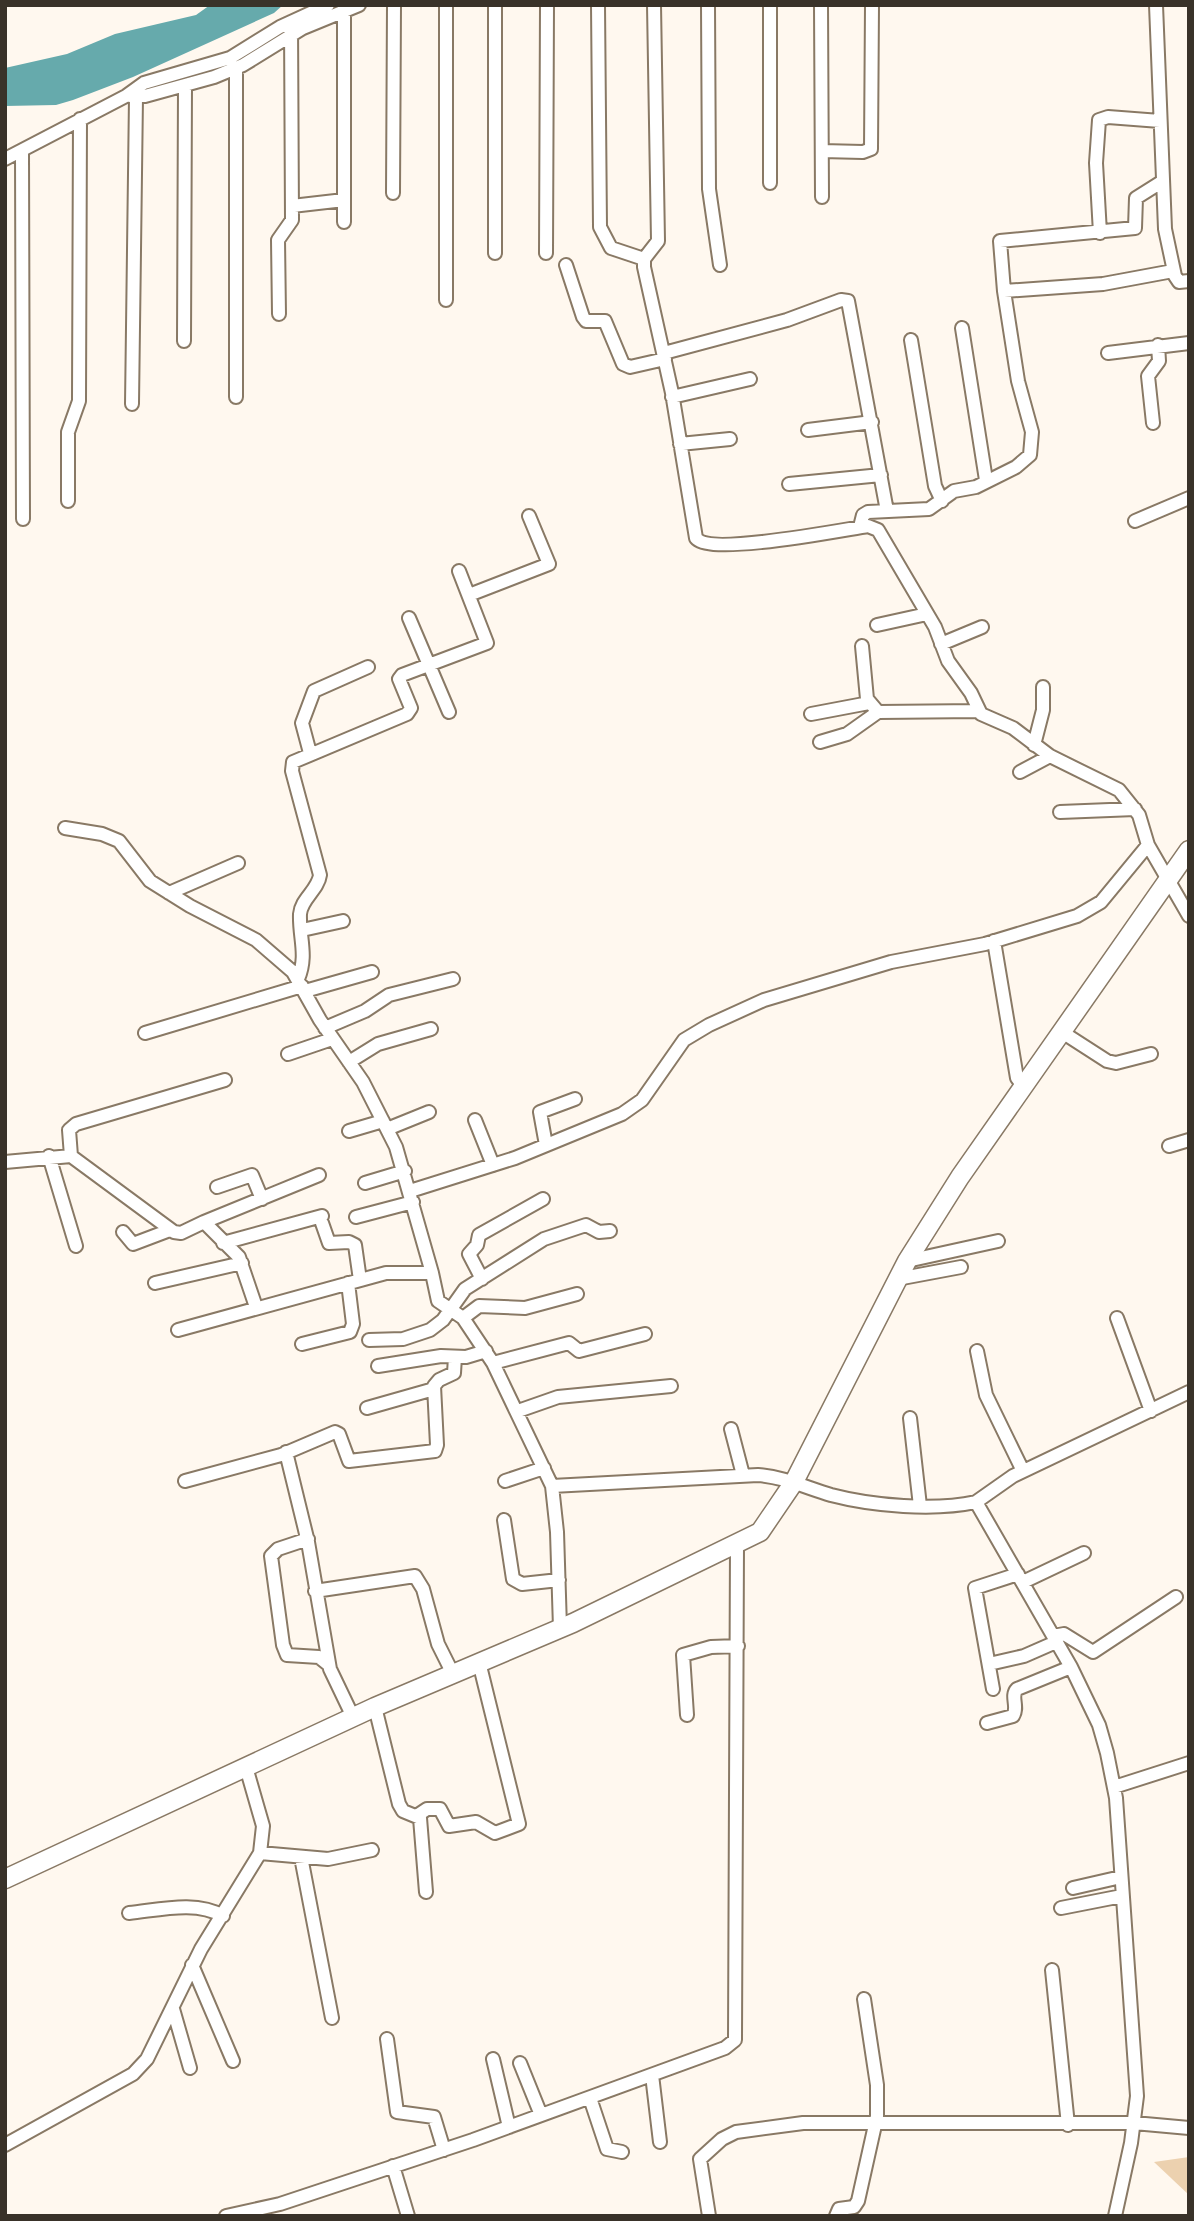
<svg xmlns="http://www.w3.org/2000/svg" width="1194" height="2221" font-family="'DM Sans',sans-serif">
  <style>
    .green { fill: #ecd1af }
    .water { fill: #66aaac }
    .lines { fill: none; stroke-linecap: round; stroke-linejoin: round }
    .minor-casing { stroke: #897965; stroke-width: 16 }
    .highway-casing { stroke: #897965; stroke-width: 21 }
    .minor { stroke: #fff; stroke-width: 12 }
    .highway { stroke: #fff; stroke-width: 18 }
  </style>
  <rect width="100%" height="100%" fill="#fff8ef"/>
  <!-- green -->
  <path class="green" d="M1189 2157V2195L1154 2162Z"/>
  <!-- water -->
  <path class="water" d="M210 5H283L274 13 133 77 73 100 56 105 5 106V68L67 54 115 34 196 15Z"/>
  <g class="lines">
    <!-- minor casing -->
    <g class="minor-casing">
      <path id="minor" d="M446 5V300
        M598 5 600 227 611 248 644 259
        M654 5 658 241 644 259V267L672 393 696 538C710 556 841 530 868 526L878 530 935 627 948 661 971 693 981 714 1013 728 1050 756 1119 790 1139 815 1148 845 1189 916
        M708 5 709 189 720 265
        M821 5 822 197
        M1156 5 1165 229 1175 276 1179 282 1189 281
        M344 6V222
        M130 96H145L214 77 243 65 303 28 359 5
        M22 151 23 519
        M822 151 863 152 871 149 872 5
        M5 159 126 96 144 83 230 58 280 27 328 5
        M770 183V5
        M393 193 394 5
        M292 206 344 200
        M1100 233 1096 163 1099 120 1108 117 1160 121
        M495 253V5
        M546 253 547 5
        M566 265 583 317 586 321H605L623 364 630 367 665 359
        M1004 291 1000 241 1135 228 1136 198 1163 181
        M279 314 278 240 292 220 291 22
        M962 328 986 480
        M911 340 935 486 942 501
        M184 341 185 86
        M664 353 787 320 841 300 848 301 887 511
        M1108 353 1189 343
        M236 397V67
        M672 397 750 379
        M132 404 136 97
        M1153 423 1148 376 1159 361 1158 345
        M808 430 872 422
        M680 444 730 439
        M789 484 881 475
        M68 501V432L79 401 80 119
        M1135 521 1189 498
        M860 527 863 515 868 512 929 509 954 491 976 487 1016 467 1030 455 1032 432 1018 381 1004 291 1103 284 1173 271
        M469 595 549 564 529 516
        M409 618 449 712
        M877 625 927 614
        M941 644 982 627
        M862 646 867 699 878 712 979 711
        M811 714 869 703
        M820 742 847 734 878 712
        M1034 745 1043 710V687
        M310 753 302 723 314 691 368 667
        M1020 772 1050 756
        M1060 812 1135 809
        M65 828 102 834 119 841 150 881 190 906 256 940 293 972 320 1020 363 1082 396 1147 432 1273
        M169 893 238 863
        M302 930 343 921
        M994 941 1017 1078 1023 1086
        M298 979C308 955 299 938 300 914 301 899 318 890 320 875L292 771 293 762 407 714 411 708 399 679 402 675 487 643 459 571
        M305 991 372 972
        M325 1028 365 1011 389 995 453 979
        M1062 1032 1107 1061 1116 1063 1151 1054
        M145 1033 302 986
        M288 1054 332 1039
        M349 1062 378 1044 431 1029
        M475 1120 493 1165
        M387 1129 429 1112
        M349 1131 383 1121
        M546 1145 540 1112 575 1099
        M1169 1146 1189 1140
        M49 1156 76 1246
        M71 1156 69 1130 76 1124 225 1080
        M5 1162 71 1156 174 1232 181 1233 204 1222 239 1257 256 1307
        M365 1183 405 1171
        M217 1187 252 1175 262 1199
        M410 1191 515 1158 622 1114 642 1100 684 1040 709 1025 764 1000 891 962 985 944 1077 916 1101 902 1148 845
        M356 1217 413 1202
        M204 1222 319 1175
        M322 1223 329 1243 349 1242 355 1245 360 1280
        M123 1232 133 1244 170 1230
        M223 1243 322 1216
        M907 1261 998 1241
        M482 1279 469 1254 477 1245 479 1235 543 1199
        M897 1279 961 1267
        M155 1283 242 1263
        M463 1318 479 1306 525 1308 577 1294
        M1117 1318 1151 1411
        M178 1330 386 1273H432L438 1301 463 1318 493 1363 552 1486 557 1532 560 1628
        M369 1340 403 1339 430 1330 443 1320 465 1289 544 1239 586 1225 599 1232 610 1231
        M302 1344 350 1332 353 1324 348 1283
        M977 1351 986 1395 1023 1471
        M493 1363 569 1343 579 1351 645 1334
        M378 1366 441 1356 466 1357 486 1351
        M367 1408 434 1389
        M518 1411 558 1397 671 1386
        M910 1418 920 1506
        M731 1429 743 1475
        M286 1452 308 1542 330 1669 353 1717
        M185 1481 281 1455 335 1432 339 1434 349 1461 435 1451 437 1445 434 1386 439 1380 454 1373 455 1357
        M505 1481 544 1468
        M552 1486 758 1475C784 1477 807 1488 831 1495 873 1506 934 1511 976 1502L1071 1667 1099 1725 1107 1753 1116 1798 1137 2096 1131 2143 1115 2216
        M976 1502 1013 1476 1189 1392
        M504 1520 513 1579 522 1584 559 1580
        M308 1539 278 1549 271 1556 283 1645 287 1655 319 1657 329 1665
        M1023 1582 1084 1553
        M315 1591 415 1576 423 1589 438 1644 452 1672
        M1053 1636 1064 1634 1093 1652 1176 1597
        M989 1664 1024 1656 1056 1642
        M993 1689 975 1588 1018 1574
        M375 1707 399 1804 403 1811 420 1818 426 1892
        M687 1715 683 1655 711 1647 738 1646
        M987 1723 1013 1716C1019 1707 1010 1696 1017 1689L1071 1667
        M1114 1787 1189 1763
        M418 1815 427 1809H440L449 1826 476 1822 495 1833 519 1824 479 1662
        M260 1853 328 1859 372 1850
        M301 1857 332 2018
        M1073 1888 1121 1877
        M1061 1908 1122 1896
        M129 1913C159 1910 196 1900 223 1916
        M192 1965 233 2061
        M1052 1970 1068 2125
        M173 2009 190 2068
        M387 2039 397 2112 434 2117 444 2150
        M493 2059 509 2127
        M520 2063 541 2115
        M652 2075 660 2142
        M590 2098 607 2149 622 2152
        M5 2145 133 2074 147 2059 201 1949 260 1853 263 1826 246 1767
        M393 2166 408 2216
        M226 2216 280 2204 473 2140 725 2048 735 2040 737 1545
        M709 2216 700 2159 722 2139 736 2132 803 2123H1134L1189 2128
        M836 2216 839 2209 854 2207 858 2201 877 2116V2085L864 1999"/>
    </g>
    <!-- highway casing -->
    <g class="highway-casing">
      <path id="highway" d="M5 1879 375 1707 573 1623 760 1532 794 1482 907 1261 960 1177 1189 850"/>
    </g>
    <!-- minor -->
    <use href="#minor" class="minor"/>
    <!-- highway -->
    <use href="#highway" class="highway"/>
  </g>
  <!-- border -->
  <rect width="1194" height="2221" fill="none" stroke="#393229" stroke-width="14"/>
</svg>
